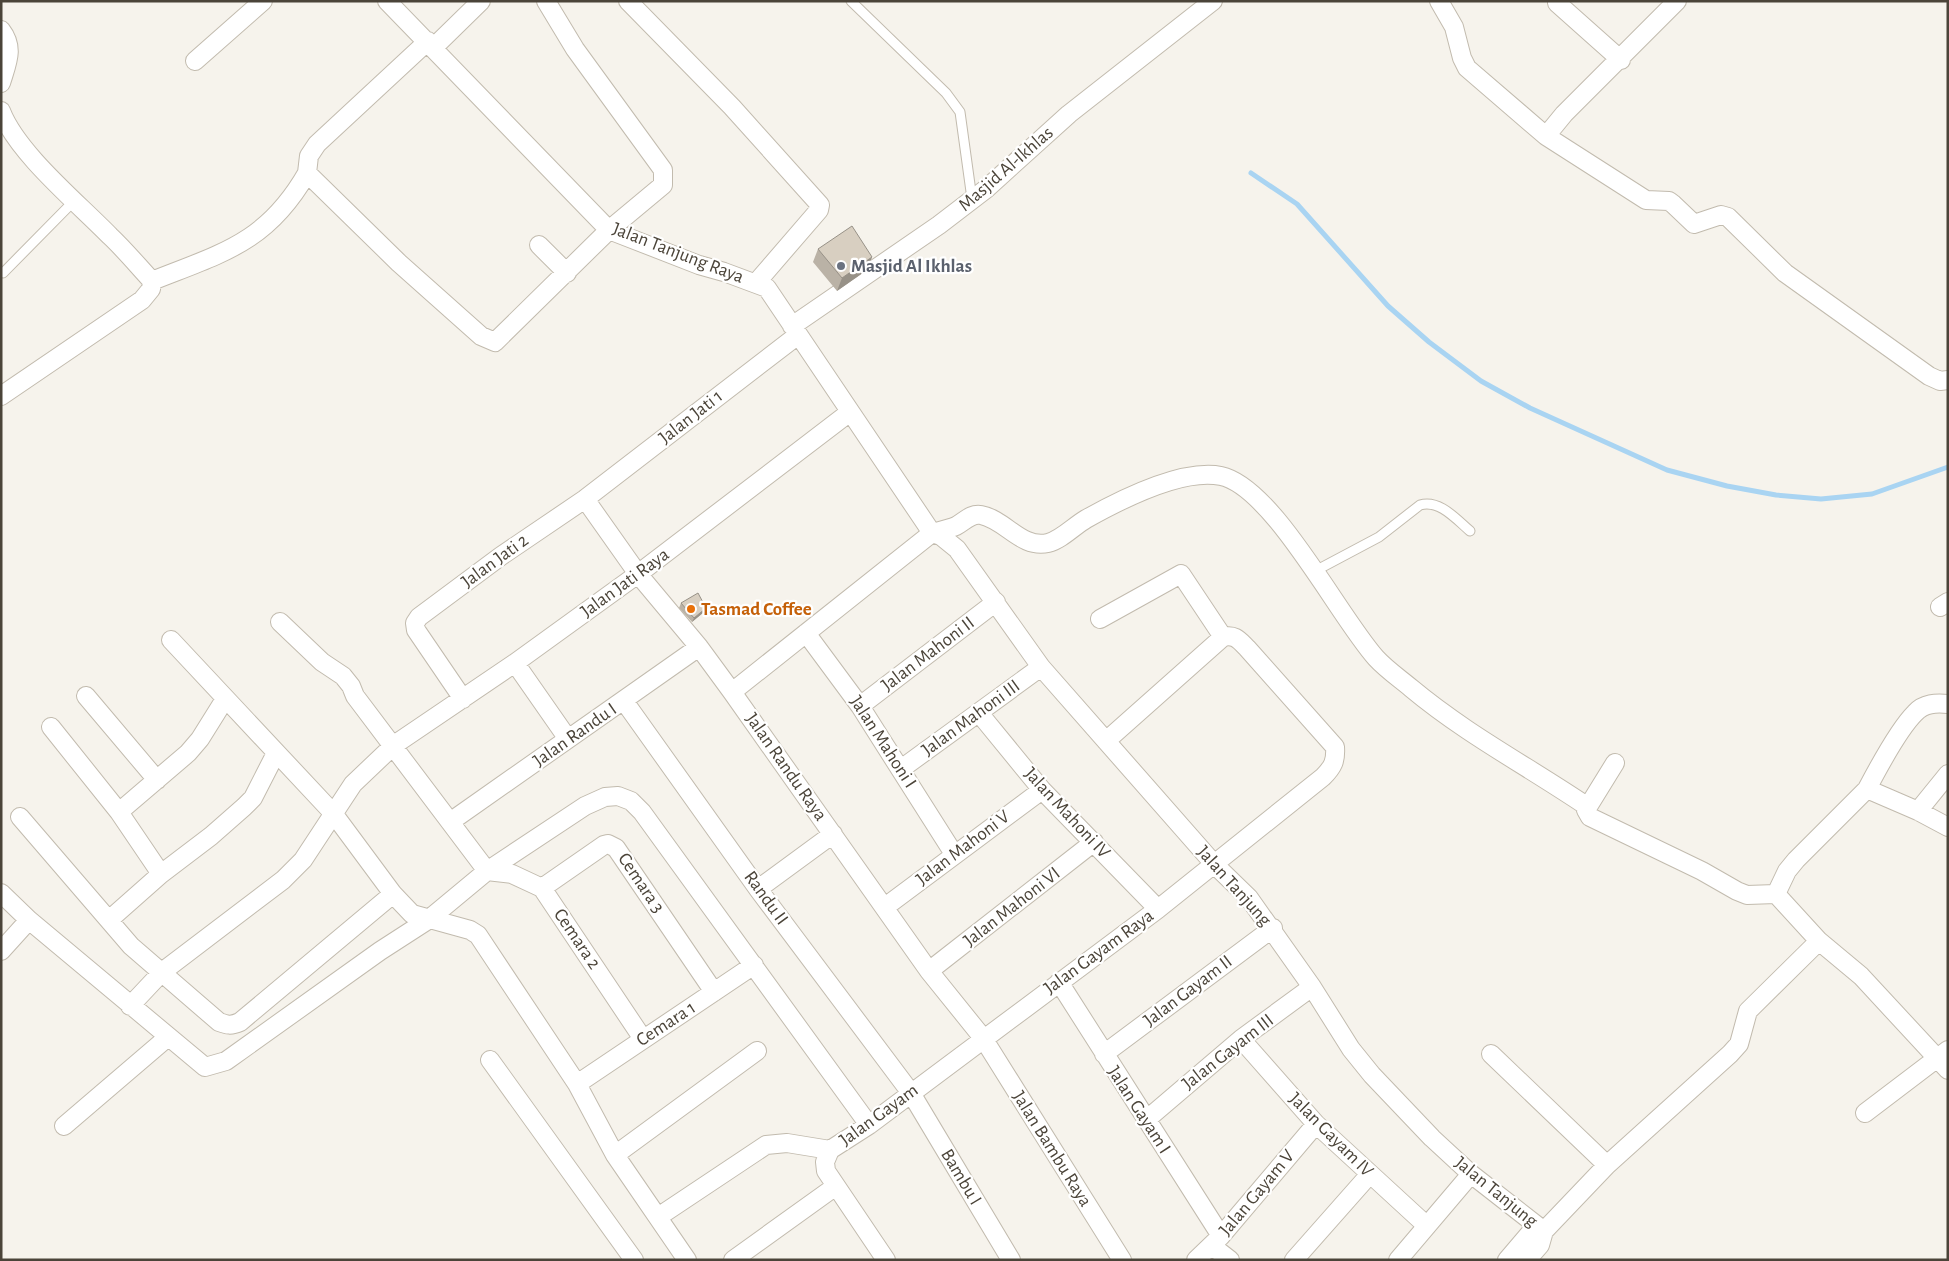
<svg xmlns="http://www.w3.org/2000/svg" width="1949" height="1261" font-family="'Alegreya Sans',sans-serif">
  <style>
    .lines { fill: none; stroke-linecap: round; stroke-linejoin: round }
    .stream { stroke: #a9d4f2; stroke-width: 5 }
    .service-casing { stroke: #c2bbae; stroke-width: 11 }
    .minor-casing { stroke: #c2bbae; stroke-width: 20 }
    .service { stroke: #fff; stroke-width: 9 }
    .minor { stroke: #fff; stroke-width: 18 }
    .wall { fill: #bab2a6 }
    .shaded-wall { fill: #979187 }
    .building { fill: #d8cfc1; stroke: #979187 }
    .worship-dot { fill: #6b7280; stroke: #fff; stroke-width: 2 }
    .food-dot { fill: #e8710a; stroke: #fff; stroke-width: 2 }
    .labels { text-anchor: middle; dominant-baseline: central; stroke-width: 4.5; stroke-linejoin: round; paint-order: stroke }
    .street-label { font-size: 19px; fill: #4b4439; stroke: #fff }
    .worship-label { font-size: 19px; font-weight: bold; fill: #5b616d; stroke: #fff; text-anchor: start }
    .food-label { font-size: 19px; font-weight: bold; fill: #c56008; stroke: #fff; text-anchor: start }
  </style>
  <rect width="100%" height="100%" fill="#f6f3ec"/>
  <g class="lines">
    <!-- stream -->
    <path class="stream" d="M1251 173 1297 204 1388 306 1429 342 1481 381 1530 408 1667 470 1727 486 1776 495 1821 499 1872 494 1948 467"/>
    <!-- service casing -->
    <g class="service-casing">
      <path id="service" d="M851 1 946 93 960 112 972 199
        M3 273 74 201
        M1315 571 1379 537 1420 505C1439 499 1456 519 1470 531"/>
    </g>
    <!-- minor casing -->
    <g class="minor-casing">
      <path id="minor" d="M387 1 609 230 699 265 724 272 767 288 932 533
        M628 1 732 107 820 205 819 210 756 283
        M1439 1 1454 27 1462 58 1467 68 1546 136 1564 114 1677 1
        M1557 3 1621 60
        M1 30C15 48 7 63 1 83
        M428 41 317 144 309 156 307 173 399 263 481 336 495 342 609 230 663 185V170L575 49 546 1
        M433 48 481 1
        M195 61 263 1
        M1 111C17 153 78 203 110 236 125 250 138 266 152 281L151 289 142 300 1 396
        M1546 136 1646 200 1669 201 1673 204 1694 224 1721 215 1728 217 1785 273 1929 376 1940 381 1948 380
        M539 245 567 273
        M152 281C222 253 267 243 307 173
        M792 326 939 225 986 189 1069 114 1213 1
        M585 499 638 574 699 647 732 692 929 971 983 1038 1122 1260
        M932 533 941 536 957 549 1041 667 1215 865 1249 898 1312 987 1351 1049 1372 1075 1432 1138 1471 1174 1544 1231
        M1940 607 1948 602
        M1100 619 1181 574 1223 637
        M280 622 322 662 343 676 351 686 355 696 487 871 512 874 542 888 643 1039
        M806 633 860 706 954 854
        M171 640 333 813 393 894 412 914 470 930 478 935 577 1084 615 1155 687 1260
        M515 663 568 739
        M732 692 932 533C939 531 949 529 956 526 964 522 971 513 981 515 1006 520 1021 549 1048 543 1061 540 1074 526 1086 519 1120 500 1182 468 1221 476 1273 487 1339 617 1376 658 1386 669 1399 678 1411 688 1466 734 1529 767 1588 807
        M86 696 157 780
        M463 699 416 630 415 623 419 617 501 556 585 499 798 335
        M624 701 758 889 911 1093 1011 1260
        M860 706 996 602
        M979 713 1042 790 1158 909
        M51 727 119 812 161 874
        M1615 763 1586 810 1590 817 1702 871 1737 891 1747 895 1776 894
        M901 769 1041 667
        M1867 789C1878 768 1899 729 1915 713 1924 703 1936 703 1948 704
        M1918 811 1948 774
        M119 812 188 753 200 739 225 699
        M20 817 131 946 219 1022C227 1025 231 1026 240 1022L393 894
        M450 822 699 647
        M1948 827 1918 811 1867 789 1796 860 1787 871 1776 894 1819 941 1861 976 1948 1070
        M542 888 604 845 608 844 616 848 714 992
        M758 889 833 834
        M1 893 29 920
        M885 907 1042 790
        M109 920 161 874 211 836 244 807 253 798 276 753
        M1 951 29 920 205 1067 226 1061 380 951 428 920 487 871 585 806 605 797 618 796 631 801 642 812 869 1125
        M929 971 1094 842
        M1059 982 1221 1236
        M130 1006 162 972 283 880 303 860 353 784 394 745 515 663 638 574 850 412
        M1241 1039 1316 1124 1427 1226
        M1104 1054 1273 928
        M1491 1054 1607 1165
        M490 1060 634 1260
        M577 1084 754 965
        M1865 1113 1948 1050
        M1146 1120 1241 1039 1312 987
        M64 1126 168 1037
        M615 1155 757 1051
        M658 1217 766 1145 787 1143 830 1150
        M1212 1246 1230 1260
        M733 1260 836 1186
        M886 1260 826 1171 825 1162 830 1150 869 1125 1158 909 1323 777C1333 767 1336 761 1335 747L1247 648C1239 640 1235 634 1223 637L1106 741
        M1196 1260 1221 1236 1316 1124
        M1294 1260 1370 1174
        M1398 1260 1471 1174
        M1507 1260 1530 1233 1544 1231
        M1527 1260 1540 1245 1544 1231 1607 1165 1730 1054 1739 1044 1748 1011 1819 941"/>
    </g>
    <!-- service -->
    <use href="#service" class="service"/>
    <!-- minor -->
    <use href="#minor" class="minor"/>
  </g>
  <!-- wall -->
  <path class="wall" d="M818 249 872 257 867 270 837 291 813 262Z
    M681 603 704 612 692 622 679 608Z"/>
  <!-- shaded-wall -->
  <path class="shaded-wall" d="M872 257 867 270 837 291 842 278Z
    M706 608 704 612 692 622 694 618Z"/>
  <!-- building -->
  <path class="building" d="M852 226 872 257 842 278 818 249Z
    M698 593 706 608 694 618 681 603Z"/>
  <!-- markers -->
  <circle class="worship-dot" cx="841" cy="266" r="5"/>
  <circle class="food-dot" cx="691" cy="609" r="5"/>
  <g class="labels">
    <!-- street labels -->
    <g class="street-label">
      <text transform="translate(1006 169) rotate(-41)">Masjid Al-Ikhlas</text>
      <text transform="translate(678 253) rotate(21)">Jalan Tanjung Raya</text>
      <text transform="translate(691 417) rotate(-38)">Jalan Jati 1</text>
      <text transform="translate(495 561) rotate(-36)">Jalan Jati 2</text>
      <text transform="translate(625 583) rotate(-36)">Jalan Jati Raya</text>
      <text transform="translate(928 654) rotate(-37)">Jalan Mahoni II</text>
      <text transform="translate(971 718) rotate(-36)">Jalan Mahoni III</text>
      <text transform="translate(575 735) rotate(-35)">Jalan Randu I</text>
      <text transform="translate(883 742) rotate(57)">Jalan Mahoni I</text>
      <text transform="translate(786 767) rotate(55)">Jalan Randu Raya</text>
      <text transform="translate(1067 813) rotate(47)">Jalan Mahoni IV</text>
      <text transform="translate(963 848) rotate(-37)">Jalan Mahoni V</text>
      <text transform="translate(641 883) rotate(56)">Cemara 3</text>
      <text transform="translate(1234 886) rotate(48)">Jalan Tanjung</text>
      <text transform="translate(766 898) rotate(54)">Randu II</text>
      <text transform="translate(1012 907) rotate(-38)">Jalan Mahoni VI</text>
      <text transform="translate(577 939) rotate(56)">Cemara 2</text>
      <text transform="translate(1099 952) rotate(-36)">Jalan Gayam Raya</text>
      <text transform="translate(1188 991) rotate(-37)">Jalan Gayam II</text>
      <text transform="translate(666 1024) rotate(-33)">Cemara 1</text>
      <text transform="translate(1228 1052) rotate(-38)">Jalan Gayam III</text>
      <text transform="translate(1139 1110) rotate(57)">Jalan Gayam I</text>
      <text transform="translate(879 1115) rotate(-36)">Jalan Gayam</text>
      <text transform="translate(1331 1135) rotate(45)">Jalan Gayam IV</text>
      <text transform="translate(1052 1149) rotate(58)">Jalan Bambu Raya</text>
      <text transform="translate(961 1177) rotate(59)">Bambu I</text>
      <text transform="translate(1496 1192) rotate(39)">Jalan Tanjung</text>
      <text transform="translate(1257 1193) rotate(-50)">Jalan Gayam V</text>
    </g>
    <!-- worship labels -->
    <g class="worship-label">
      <text x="851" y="266">Masjid Al Ikhlas</text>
    </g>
    <!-- food labels -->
    <g class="food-label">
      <text x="701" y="609">Tasmad Coffee</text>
    </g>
  </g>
  <!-- border -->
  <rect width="1949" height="1261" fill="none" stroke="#4b4439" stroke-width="5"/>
</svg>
